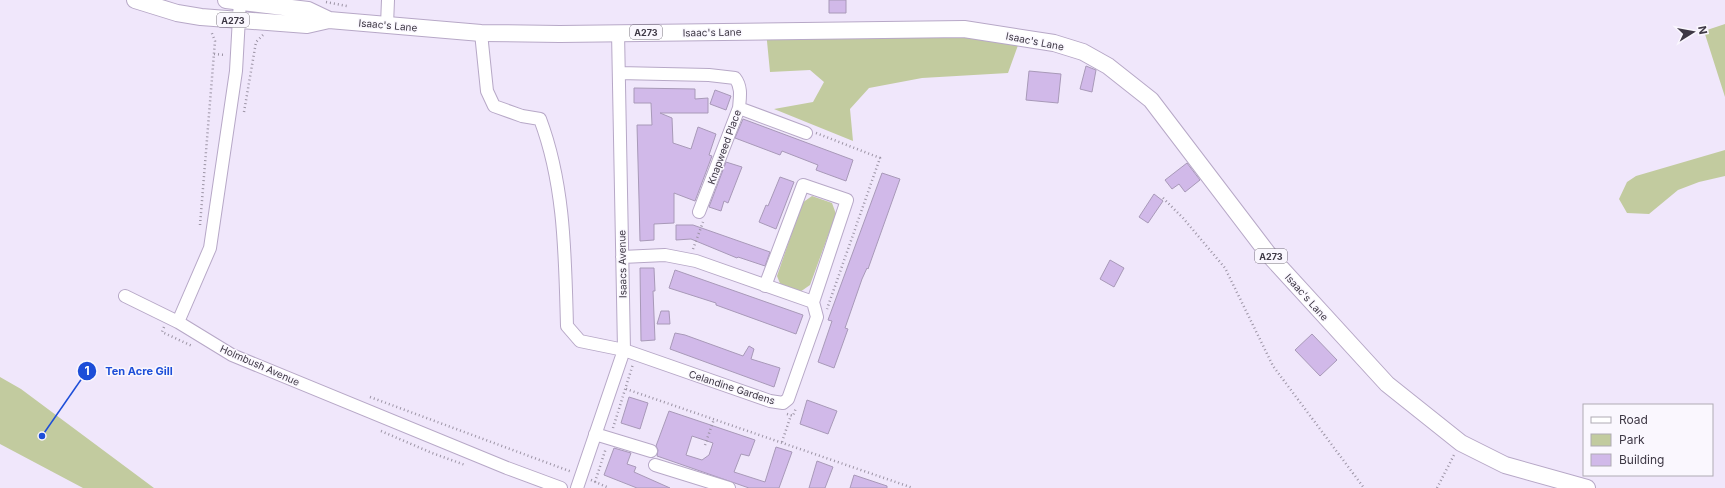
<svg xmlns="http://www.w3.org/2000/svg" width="1725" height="488" font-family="Inter,sans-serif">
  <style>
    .green { fill: #c2cb9f }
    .building { fill: #d1b9e9; stroke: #a899b8; fill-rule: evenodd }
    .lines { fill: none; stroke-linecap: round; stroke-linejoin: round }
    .minor-casing { stroke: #b7a8c7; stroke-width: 14 }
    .major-casing { stroke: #b7a8c7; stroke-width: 18 }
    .path { stroke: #9c94a5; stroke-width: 2.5; stroke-dasharray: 1 3; stroke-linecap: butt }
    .minor { stroke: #fff; stroke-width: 12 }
    .major { stroke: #fff; stroke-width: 16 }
    .labels { text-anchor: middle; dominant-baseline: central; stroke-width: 3; stroke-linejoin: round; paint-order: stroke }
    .shield { fill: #faf7fe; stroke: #76717c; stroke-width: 1 }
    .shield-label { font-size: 9px; font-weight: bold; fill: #3e3845 }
    .street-label { font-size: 10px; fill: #3e3845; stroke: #faf7fe }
    .leader { fill: none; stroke: #1d4ed8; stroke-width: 1.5 }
    .callout-dot { fill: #1d4ed8; stroke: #faf7fe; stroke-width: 1.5 }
    .mark-label { font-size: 12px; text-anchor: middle; font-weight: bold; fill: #fff }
    .callout-label { font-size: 11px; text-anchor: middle; font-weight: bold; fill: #1d4ed8; stroke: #faf7fe; stroke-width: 3; stroke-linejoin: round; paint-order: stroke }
  </style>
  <rect width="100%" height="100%" fill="#f0e7fb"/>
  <!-- green -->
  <path class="green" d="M1725 24V97L1704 31Z
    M766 31 1021 37 1008 73 922 78 869 88 850 109 853 141 774 109 813 102 824 82 810 70 770 72Z
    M1725 150V176L1699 182 1678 190 1649 214 1627 213 1619 199 1627 182 1636 176Z
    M812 196 832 203 836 214 810 285 800 292 781 286 777 276 802 203Z
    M0 377 21 389 154 488H83L0 444Z"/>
  <!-- building -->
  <path class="building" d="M829 0H846V13H829Z
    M1086 66 1096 70 1092 92 1080 89Z
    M1029 71 1061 74 1058 103 1026 100Z
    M634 88 695 89V99L708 98V113H660L672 118 673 143 691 149 698 127 716 134 709 155 712 156 695 201 674 193V223L654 224V240L640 241 639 199 637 125H652L651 103H634Z
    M715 90 731 96 726 110 710 104Z
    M743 119 853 160 846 181 816 170 818 165 782 151 780 155 735 138Z
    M726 162 742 167 728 203 724 201 721 211 709 207Z
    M1187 163 1200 180 1185 192 1179 184 1172 189 1165 180Z
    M882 173 900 179 868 269 867 268 862 279 845 328 848 329 834 368 818 362 832 321 828 320Z
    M780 177 794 182 776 229 759 222 766 205 768 206Z
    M1154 194 1163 201 1148 223 1139 217Z
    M676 225H693L770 252 765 266 738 257 737 258 691 239 676 240Z
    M1110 260 1124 268 1114 287 1100 279Z
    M640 268H654L655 291H653L655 340 641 341Z
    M675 270 803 315 796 334 716 305V303L669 288Z
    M661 311H669L670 324H657Z
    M675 333 685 335 743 356 749 346 754 349 751 359 780 368 774 387 670 349Z
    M1312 334 1337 360 1320 376 1295 350Z
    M629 397 648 403 640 429 621 423Z
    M807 400 837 411 828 434 800 424Z
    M669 411 755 440 749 456 741 454 734 472 765 482 776 447 792 452 779 488H749L657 456 658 450 656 446ZM692 436 713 443 709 455 702 460 686 455Z
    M614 448 631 453 627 464 636 467 634 472 670 488H637L604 475Z
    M817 461 833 467 825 488H809Z
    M854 475 887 486V488H850Z"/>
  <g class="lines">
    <!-- minor casing -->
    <g class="minor-casing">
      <path id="minor" d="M240 0 236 71 210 248 178 322 232 355 507 468 561 488
        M387 25 388 0
        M481 33 487 91 494 106 522 116 540 119C565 185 565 257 567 326L580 341 624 350 770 401 783 403 788 399 817 317 813 302 696 261 665 255 622 257
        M619 73 709 75 735 78C742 87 740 97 739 108L699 212
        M739 108 806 133
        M765 286 803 185 847 200 813 302
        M125 296 178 322
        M595 434 651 451
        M655 465 729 488
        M577 488 624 350 618 32"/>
    </g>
    <!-- major casing -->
    <g class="major-casing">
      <path id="major" d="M135 0 177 13 201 17 307 25 329 20 481 33 560 34 964 29 1054 43 1083 52 1108 66 1151 100 1269 255 1387 384 1461 443 1505 465 1587 488
        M226 0 308 10 329 20"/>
    </g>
    <!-- path -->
    <path class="path" d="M326 2 347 6
      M214 54 226 55
      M244 112 256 42 263 35
      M816 133 880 158 827 309
      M1163 198 1183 218 1225 268 1273 366 1364 488
      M200 225 215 41 211 31
      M693 249 703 222
      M164 327 162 332 192 346
      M626 389 913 488
      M370 397 572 472
      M787 414 793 416 796 408
      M613 428 633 364
      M381 431 432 453 465 465
      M782 442 791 415
      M705 445 714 419
      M591 480 609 488
      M595 482 606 448
      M1437 488 1454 455"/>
    <!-- minor -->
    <use href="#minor" class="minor"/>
    <!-- major -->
    <use href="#major" class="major"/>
  </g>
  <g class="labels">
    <!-- shield labels -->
    <g class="shield">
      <rect x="217" y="13" width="32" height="14" rx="3"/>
      <rect x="630" y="25" width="32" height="14" rx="3"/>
      <rect x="1255" y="249" width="32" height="14" rx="3"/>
    </g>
    <g class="shield-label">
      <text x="233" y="20">A273</text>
      <text x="646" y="32">A273</text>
      <text x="1271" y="256">A273</text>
    </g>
    <!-- street labels -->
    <g class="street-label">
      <text transform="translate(388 25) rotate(5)">Isaac's Lane</text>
      <text transform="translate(712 32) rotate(-1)">Isaac's Lane</text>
      <text transform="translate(1035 41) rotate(11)">Isaac's Lane</text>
      <text transform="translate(724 147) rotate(-70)">Knapweed Place</text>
      <text transform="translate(622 264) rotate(-91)">Isaacs Avenue</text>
      <text transform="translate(1307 297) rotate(48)">Isaac's Lane</text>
      <text transform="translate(260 365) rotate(24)">Holmbush Avenue</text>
      <text transform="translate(732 387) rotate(18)">Celandine Gardens</text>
    </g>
  </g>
  <!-- callouts -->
  <path class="leader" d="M42 436L87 371"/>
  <g class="callout-dot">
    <circle cx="42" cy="436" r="4"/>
    <circle cx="87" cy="371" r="10"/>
  </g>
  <g class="mark-label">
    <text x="87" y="375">1</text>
  </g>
  <g class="callout-label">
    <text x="139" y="375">Ten Acre Gill</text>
  </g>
  <!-- legend -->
  <rect x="1583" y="404" width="130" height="72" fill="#faf7fe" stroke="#afabb4"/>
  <rect x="1591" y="417" width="20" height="6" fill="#ffffff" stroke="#afabb4"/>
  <text x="1619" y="424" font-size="12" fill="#3e3845">Road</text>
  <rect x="1591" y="434" width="20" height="12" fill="#c2cb9f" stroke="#afabb4"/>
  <text x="1619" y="444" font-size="12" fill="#3e3845">Park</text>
  <rect x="1591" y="454" width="20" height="12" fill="#d1b9e9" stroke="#afabb4"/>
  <text x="1619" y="464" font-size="12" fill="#3e3845">Building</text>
  <!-- north arrow -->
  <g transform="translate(1693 32) rotate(79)" stroke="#faf7fe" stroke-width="3" paint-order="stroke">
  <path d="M0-3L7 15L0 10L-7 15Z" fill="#3e3845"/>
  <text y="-6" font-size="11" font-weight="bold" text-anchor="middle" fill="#3e3845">N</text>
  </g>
</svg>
